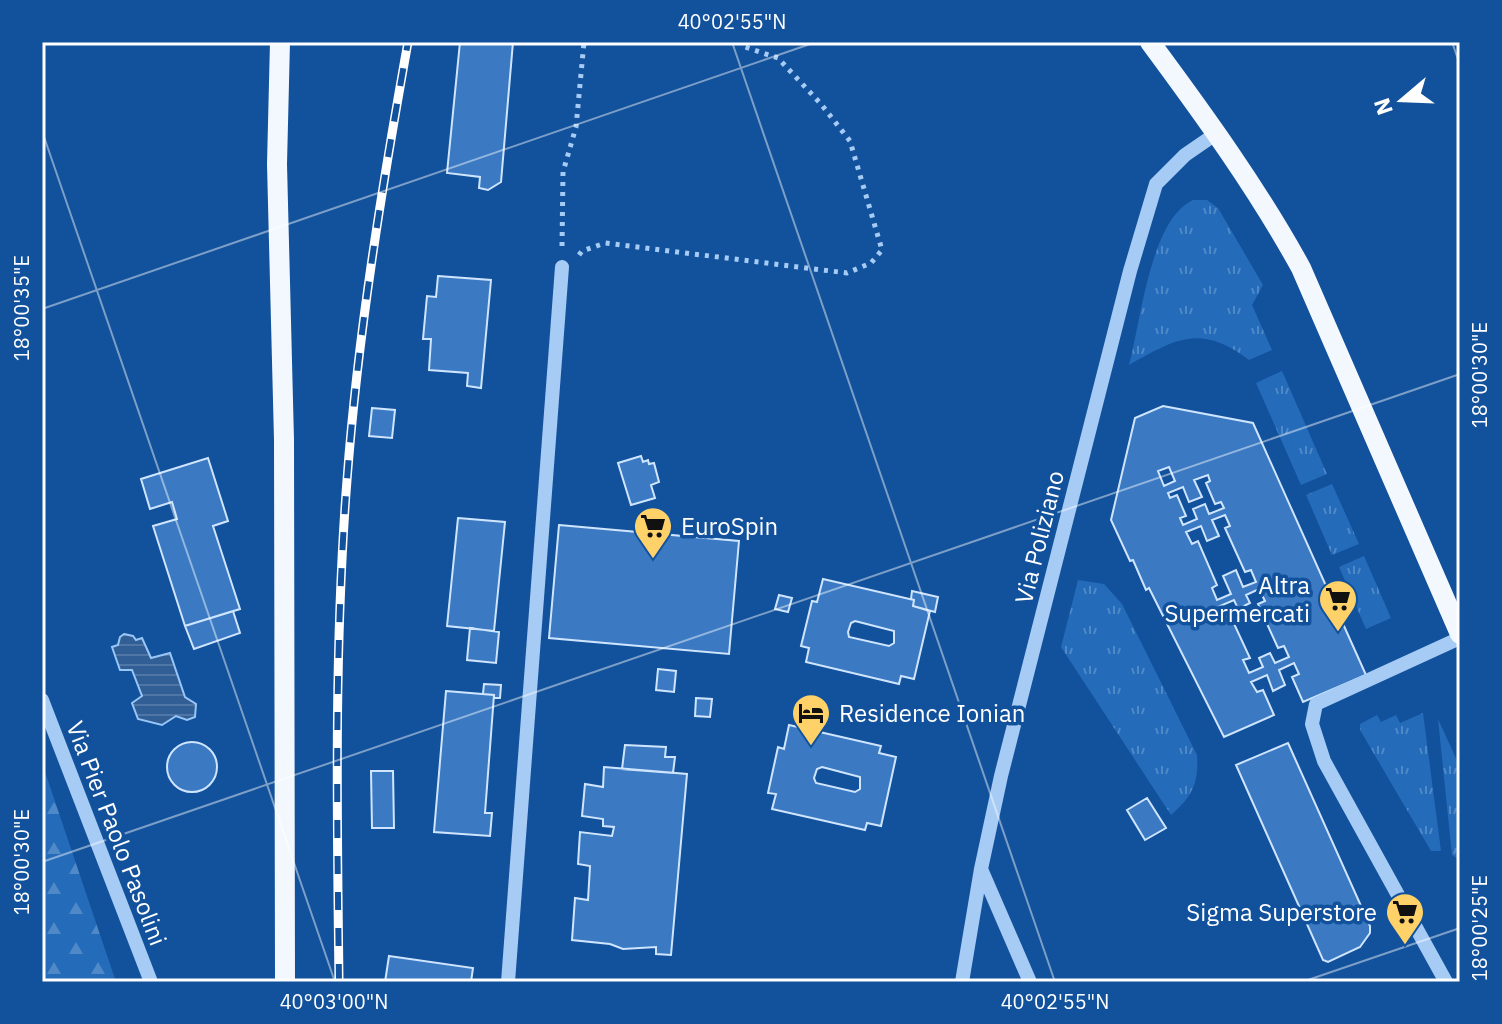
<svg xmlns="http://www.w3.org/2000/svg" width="1502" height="1024" font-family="'IBM Plex Sans',sans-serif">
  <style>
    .grass { fill: url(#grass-tufts) }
    .forest { fill: url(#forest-firs) }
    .water { fill: url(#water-rules); stroke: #98c6f7; stroke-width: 2 }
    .building { fill: #3b7ac3; stroke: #cfe5fe; stroke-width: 2; fill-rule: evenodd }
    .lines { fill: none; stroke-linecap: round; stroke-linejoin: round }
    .path { stroke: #a6cbf4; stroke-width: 5; stroke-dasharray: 4 6; stroke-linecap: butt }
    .minor { stroke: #a6cbf4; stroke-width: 14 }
    .major { stroke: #f3f8ff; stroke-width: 20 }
    .rail-casing { stroke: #fff; stroke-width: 9 }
    .rail { stroke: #12519c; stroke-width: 6; stroke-dasharray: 18; stroke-linecap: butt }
    .ticks { fill: none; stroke: #fff; stroke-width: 2; stroke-opacity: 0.45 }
    .labels { text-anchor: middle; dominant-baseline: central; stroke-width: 7; stroke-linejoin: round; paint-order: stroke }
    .poi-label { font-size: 24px; fill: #fff; stroke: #12519c; text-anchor: start }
    .street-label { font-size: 24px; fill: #fff; stroke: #12519c }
    .neatline { fill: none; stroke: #fff; stroke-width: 3 }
    .ticks-label { font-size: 20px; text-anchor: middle; fill: #fff }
  </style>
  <defs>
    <pattern id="grass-tufts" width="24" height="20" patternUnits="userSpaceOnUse" patternTransform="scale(2)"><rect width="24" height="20" fill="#246bba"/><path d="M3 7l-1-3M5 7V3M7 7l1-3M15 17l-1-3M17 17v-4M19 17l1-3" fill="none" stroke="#5089c8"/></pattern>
    <pattern id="forest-firs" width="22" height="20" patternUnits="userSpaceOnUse" patternTransform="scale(2)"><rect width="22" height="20" fill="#246bba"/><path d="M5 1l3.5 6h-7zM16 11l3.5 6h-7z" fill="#5089c8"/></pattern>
    <pattern id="water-rules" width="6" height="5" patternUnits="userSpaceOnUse" patternTransform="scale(2)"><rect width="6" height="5" fill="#305e95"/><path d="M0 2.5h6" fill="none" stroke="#4f76a5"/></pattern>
  </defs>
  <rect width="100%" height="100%" fill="#12519c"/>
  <!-- grass -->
  <path class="grass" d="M1193 200H1207L1218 208 1263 285 1252 305 1272 350 1249 360C1201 324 1177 338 1129 365 1141 321 1150 220 1193 200Z
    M1282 371 1327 474 1301 485 1256 383Z
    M1332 484 1359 544 1332 555 1306 495Z
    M1364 556 1391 618 1366 629 1339 567Z
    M1078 580 1104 584 1122 604 1197 755C1199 783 1192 797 1171 815L1061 647Z
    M1423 713 1441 851H1431L1360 730V724L1377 715 1381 722 1396 715 1400 723Z
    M1438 719 1460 767V860L1452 855Z"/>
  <!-- forest -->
  <path class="forest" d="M42 763 116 982H42Z"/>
  <!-- water -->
  <path class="water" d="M124 634 133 636 136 640 142 638 151 658 170 653 185 697 196 704 195 717 187 720 176 716 162 725 138 719 132 703 142 696 132 670H120L112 647 118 645 120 637Z"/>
  <!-- building -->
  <path class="building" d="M460 42H513L501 182 488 190 479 188 480 177 447 173Z
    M438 276 491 280 481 388 467 386 468 373 429 370 431 339H423L427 296 436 297Z
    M1163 406 1253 423 1366 675 1303 702 1292 677 1299 674 1294 663 1279 670 1285 685 1273 691 1267 675 1251 682 1257 692 1263 690 1274 715 1224 737 1149 588 1146 590 1133 560 1130 561 1111 520 1135 418ZM1169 467 1175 481 1164 486 1158 471ZM1208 475 1210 481 1206 483 1215 504 1221 502 1224 508 1209 514 1205 504 1193 509 1197 519 1183 525 1180 518 1186 516 1177 495 1170 498 1168 493 1183 487 1189 502 1202 497 1194 480ZM1225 515 1230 526 1225 528 1245 572 1251 570 1256 582 1243 587 1236 570 1223 576 1231 594 1217 600 1212 588 1217 585 1198 541 1192 544 1186 532 1201 526 1207 541 1219 536 1212 520ZM1259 589 1265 601 1258 604 1278 648 1284 646 1289 657 1275 663 1270 653 1259 658 1263 667 1249 673 1243 660 1250 658 1230 615 1225 617 1220 606 1234 600 1238 609 1250 603 1246 595Z
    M372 408 395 410 392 438 369 436Z
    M641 456 643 462 648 460 649 464 654 463 659 482 651 485 655 498 631 505 618 463Z
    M208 458 228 521 213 526 240 609 185 626 153 526 177 519 172 502 150 509 141 479Z
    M458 518 505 522 494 631 447 626Z
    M559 525 739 541 729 654 549 638Z
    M823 579 914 600 913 606 930 611 914 679 901 676 899 684 806 662 809 648 801 646 812 601 817 602ZM855 621 894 631V643L889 646 849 637 848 632 851 623Z
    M912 591 938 597 935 612 913 606 914 600 911 599Z
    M779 595 792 598 788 612 775 609Z
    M233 611 240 633 194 649 185 626Z
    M470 628 499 632 496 663 467 660Z
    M658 669 676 671 674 692 656 690Z
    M484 684 501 685 500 698H494V695L483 694Z
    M446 691 494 695 485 813H492L490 836 434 832Z
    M696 698 712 699 710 717 695 716Z
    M789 725 881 746 879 753 896 757 881 826 867 823 865 830 772 809 776 794 768 793 778 747 784 749ZM822 767 860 777V789L855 792 816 783 814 778 817 769Z
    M167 767a25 25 0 1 1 50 0a25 25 0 1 1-50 0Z
    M1288 743 1370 926V933L1360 947 1328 962 1323 960 1236 765Z
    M625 745 666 747 665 757H675L673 773 622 769Z
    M604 767 687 774 671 955 656 954V947L623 949 610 944 572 940 575 898 588 900 590 866 578 864 580 832 612 836 614 827 603 826V819L582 816 585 784 603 787Z
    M371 771H393L394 828H372Z
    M1147 798 1166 828 1145 840 1127 810Z
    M389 956 473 968 471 982H385Z"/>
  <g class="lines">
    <!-- path -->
    <path class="path" d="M562 246 563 172 576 127 584 42
      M579 255 582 251 605 243 847 273 871 263 882 250 850 141 821 104 778 58 742 46V42"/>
    <!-- minor -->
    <path class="minor" d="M42 700 151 982
      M981 869 1030 982
      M508 982 562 267
      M962 982 981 869 1001 776 1130 271 1156 184 1185 155 1217 133
      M1446 982 1324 761 1312 724 1316 704 1460 638"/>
    <!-- major -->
    <path class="major" d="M280 42 277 164 284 440 285 982
      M1150 42C1204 115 1257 188 1301 268L1460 634"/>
    <!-- rail casing -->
    <g class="rail-casing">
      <path id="rail" d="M339 982C337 815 334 647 347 480 358 333 382 187 408 42"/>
    </g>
    <!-- rail -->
    <use href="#rail" class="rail"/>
  </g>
  <!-- ticks -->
  <path class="ticks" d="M732 42 1055 982M1452 42 1460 65M42 131 335 982M42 309 816 42M42 862 1460 374M1302 982 1460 928"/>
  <!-- icons -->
  <defs>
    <g id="supermarket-pin" transform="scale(2)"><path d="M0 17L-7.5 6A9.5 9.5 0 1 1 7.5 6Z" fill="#ffd169" stroke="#12519c"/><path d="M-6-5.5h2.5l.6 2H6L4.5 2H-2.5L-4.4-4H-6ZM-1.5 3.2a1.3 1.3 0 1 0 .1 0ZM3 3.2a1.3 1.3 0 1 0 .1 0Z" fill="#111"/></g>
    <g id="hotel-pin" transform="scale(2)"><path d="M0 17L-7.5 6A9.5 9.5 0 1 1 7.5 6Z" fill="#ffd169" stroke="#12519c"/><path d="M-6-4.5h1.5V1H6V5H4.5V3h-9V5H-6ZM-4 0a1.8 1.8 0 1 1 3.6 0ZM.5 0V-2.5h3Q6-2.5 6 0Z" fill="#111"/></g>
  </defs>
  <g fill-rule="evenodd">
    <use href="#supermarket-pin" x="653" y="526"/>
    <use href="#supermarket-pin" x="1338" y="599"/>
    <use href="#hotel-pin" x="811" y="713"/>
    <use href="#supermarket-pin" x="1405" y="912"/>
  </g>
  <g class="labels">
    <!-- poi labels -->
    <g class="poi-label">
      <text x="681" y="526">EuroSpin</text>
      <text x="1310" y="585" text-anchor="end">Altra<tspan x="1310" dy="28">Supermercati</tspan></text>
      <text x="839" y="713">Residence Ionian</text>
      <text x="1377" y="912" text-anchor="end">Sigma Superstore</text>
    </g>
    <!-- street labels -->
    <g class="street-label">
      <text transform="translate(1039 537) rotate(-76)">Via Poliziano</text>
      <text transform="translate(117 833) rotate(69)">Via Pier Paolo Pasolini</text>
    </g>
  </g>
  <!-- border -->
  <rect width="1502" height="1024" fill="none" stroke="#12519c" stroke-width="88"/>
  <!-- north arrow -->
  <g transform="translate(1402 100) rotate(251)" stroke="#12519c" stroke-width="6" paint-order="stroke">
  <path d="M0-6L14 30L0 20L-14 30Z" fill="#ffffff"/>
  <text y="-12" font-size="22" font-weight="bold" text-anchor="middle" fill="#ffffff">N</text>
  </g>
  <rect x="44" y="44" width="1414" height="936" class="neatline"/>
  <g class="ticks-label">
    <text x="732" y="29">40°02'55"N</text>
    <text transform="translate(22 308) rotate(-90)" y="7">18°00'35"E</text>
    <text transform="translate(1480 375) rotate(-90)" y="7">18°00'30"E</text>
    <text transform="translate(22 862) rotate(-90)" y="7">18°00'30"E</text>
    <text transform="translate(1480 928) rotate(-90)" y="7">18°00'25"E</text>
    <text x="334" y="1009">40°03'00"N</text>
    <text x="1055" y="1009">40°02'55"N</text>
  </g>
</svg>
